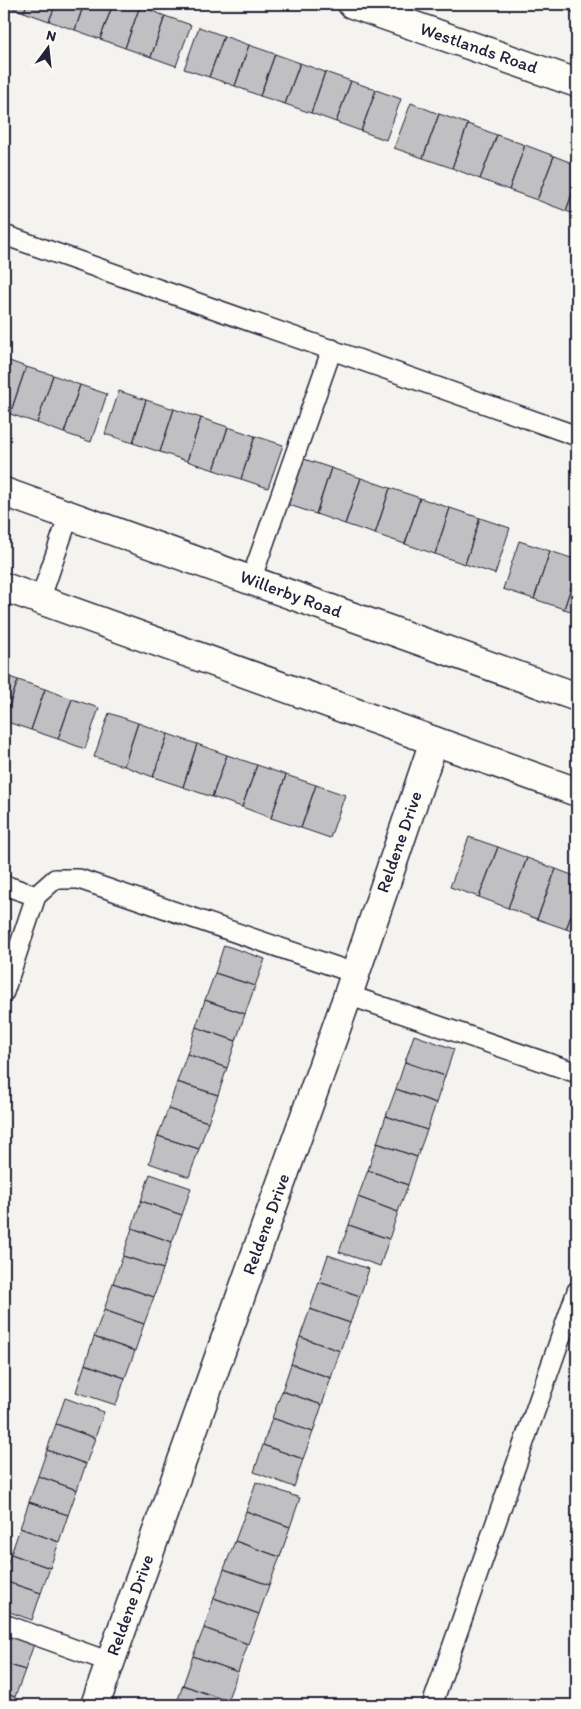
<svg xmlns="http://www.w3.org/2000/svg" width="581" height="1709" font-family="Itim,sans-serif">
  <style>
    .building { fill: #c0bfc2; stroke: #22223b }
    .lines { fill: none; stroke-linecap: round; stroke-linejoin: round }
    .service-casing { stroke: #22223b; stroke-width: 22 }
    .minor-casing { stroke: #22223b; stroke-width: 31 }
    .tertiary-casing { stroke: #22223b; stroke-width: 31 }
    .service { stroke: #fdfcf7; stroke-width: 19 }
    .minor { stroke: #fdfcf7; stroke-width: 28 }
    .tertiary { stroke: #fdfcf7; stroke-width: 28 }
    .labels { text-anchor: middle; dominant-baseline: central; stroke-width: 4; stroke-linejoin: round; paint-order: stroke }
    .street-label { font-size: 18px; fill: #22223b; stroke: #fdfcf7 }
  </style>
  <rect width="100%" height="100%" fill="#f4f3ef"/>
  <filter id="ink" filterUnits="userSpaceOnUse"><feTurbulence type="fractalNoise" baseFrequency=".02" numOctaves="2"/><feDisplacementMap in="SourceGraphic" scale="10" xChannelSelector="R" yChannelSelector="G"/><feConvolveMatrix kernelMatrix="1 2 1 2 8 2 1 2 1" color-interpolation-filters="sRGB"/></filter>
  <g filter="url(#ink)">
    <!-- building -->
    <path class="building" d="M4 4H27L24 12 4 5Z
      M27 4H56L49 21 24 12Z
      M56 4H84L75 30 49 21Z
      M84 4H113L100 39 75 30Z
      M113 4H133L140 6 125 48 100 39Z
      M547 4H573L570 11Z
      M573 4H577V14L570 11Z
      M140 6 165 16 151 57 125 48Z
      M165 16 191 25 176 66 151 57Z
      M199 27 224 36 209 77 184 69Z
      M224 36 249 45 235 86 209 77Z
      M249 45 275 54 260 96 235 86Z
      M275 54 300 63 285 104 260 96Z
      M300 63 325 72 311 113 285 104Z
      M325 72 351 81 336 122 311 113Z
      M351 81 376 90 361 131 336 122Z
      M376 90 401 99 386 140 361 131Z
      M411 103 439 114 423 158 394 148Z
      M439 114 468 124 452 168 423 158Z
      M468 124 497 135 480 179 452 168Z
      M497 135 525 145 509 190 480 179Z
      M525 145 554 156 537 200 509 190Z
      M554 156 577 165V180L566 211 537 200Z
      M577 180V215L566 211Z
      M4 359 26 367 10 414 4 412Z
      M26 367 53 375 37 423 10 414Z
      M53 375 80 385 64 433 37 423Z
      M80 385 107 394 91 442 64 433Z
      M119 391 146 400 133 443 105 434Z
      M146 400 174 409 160 452 133 443Z
      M174 409 201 418 187 461 160 452Z
      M201 418 228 427 214 470 187 461Z
      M228 427 255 436 241 479 214 470Z
      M255 436 283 445 268 488 241 479Z
      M301 458 331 468 316 514 286 504Z
      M331 468 361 478 345 524 316 514Z
      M361 478 390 488 375 534 345 524Z
      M390 488 420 498 405 544 375 534Z
      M420 498 450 508 435 554 405 544Z
      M450 508 480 518 465 564 435 554Z
      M480 518 510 528 495 574 465 564Z
      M519 541 550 551 534 599 503 589Z
      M550 551 577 560V569L564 609 534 599Z
      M577 569V613L564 609Z
      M4 675 18 680 4 721Z
      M18 680 45 689 31 730 4 721Z
      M45 689 72 699 58 739 31 730Z
      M72 699 99 708 85 749 58 739Z
      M109 713 138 723 124 766 94 757Z
      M138 723 168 734 153 777 124 766Z
      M168 734 197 744 183 787 153 777Z
      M197 744 227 755 212 797 183 787Z
      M227 755 257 765 242 807 212 797Z
      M257 765 286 775 271 818 242 807Z
      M286 775 316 785 301 828 271 818Z
      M316 785 345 795 330 838 301 828Z
      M469 837 498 847 479 897 450 887Z
      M498 847 527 858 508 908 479 897Z
      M527 858 556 869 537 919 508 908Z
      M556 869 577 877V900L566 929 537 919Z
      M577 900V933L566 929Z
      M224 945 265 959 255 986 215 973Z
      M215 973 255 986 245 1014 205 1000Z
      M205 1000 245 1014 236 1041 196 1027Z
      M196 1027 236 1041 227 1068 187 1054Z
      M414 1035 454 1049 445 1076 405 1062Z
      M187 1054 227 1068 218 1095 177 1082Z
      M405 1062 445 1076 436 1103 396 1089Z
      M177 1082 218 1095 208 1122 168 1109Z
      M396 1089 436 1103 427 1130 386 1116Z
      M168 1109 208 1122 199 1149 158 1136Z
      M386 1116 427 1130 417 1157 377 1143Z
      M158 1136 199 1149 189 1177 149 1163Z
      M377 1143 417 1157 408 1185 368 1170Z
      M368 1170 408 1185 398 1212 358 1197Z
      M150 1174 191 1188 182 1215 141 1201Z
      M358 1197 398 1212 389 1239 349 1225Z
      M141 1201 182 1215 172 1242 132 1228Z
      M349 1225 389 1239 380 1266 339 1252Z
      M132 1228 172 1242 163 1269 123 1256Z
      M328 1255 369 1269 360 1296 319 1282Z
      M123 1256 163 1269 154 1297 113 1283Z
      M319 1282 360 1296 350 1323 310 1309Z
      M113 1283 154 1297 144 1324 104 1310Z
      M310 1309 350 1323 340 1351 300 1337Z
      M104 1310 144 1324 135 1351 94 1337Z
      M94 1337 135 1351 125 1378 85 1364Z
      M300 1337 340 1351 331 1378 291 1364Z
      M85 1364 125 1378 116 1405 76 1392Z
      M291 1364 331 1378 322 1405 282 1391Z
      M282 1391 322 1405 313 1432 272 1418Z
      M65 1398 104 1412 95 1438 56 1424Z
      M272 1418 313 1432 303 1459 263 1445Z
      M56 1424 95 1438 86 1464 47 1450Z
      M263 1445 303 1459 294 1487 254 1472Z
      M47 1450 86 1464 77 1490 38 1476Z
      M38 1476 77 1490 68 1515 29 1502Z
      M256 1482 300 1498 290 1527 246 1511Z
      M29 1502 68 1515 59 1542 20 1528Z
      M246 1511 290 1527 280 1557 235 1541Z
      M20 1528 59 1542 50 1568 11 1554Z
      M235 1541 280 1557 269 1585 224 1569Z
      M11 1554 50 1568 41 1593 4 1581V1573Z
      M224 1569 269 1585 259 1614 214 1598Z
      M4 1581 41 1593 32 1620 4 1610Z
      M214 1598 259 1614 248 1644 204 1628Z
      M204 1628 248 1644 238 1672 193 1656Z
      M4 1633 34 1644 25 1670 4 1663Z
      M193 1656 238 1672 227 1701 183 1685Z
      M4 1663 25 1670 15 1697 4 1693Z
      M183 1685 227 1701 226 1705H176Z
      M4 1693 15 1697 12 1705H4Z"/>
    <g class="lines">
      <!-- service casing -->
      <g class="service-casing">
        <path id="service" d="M4 235 577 436
          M251 580 332 349
          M40 600 69 515
          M4 885 36 896 55 879H79L354 973
          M4 992 36 896
          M348 995 577 1073
          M4 1624 110 1662
          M432 1705 577 1291"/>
      </g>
      <!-- minor casing -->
      <g class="minor-casing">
        <path id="minor" d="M352 4 577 83
          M95 1705 348 995 434 741"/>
      </g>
      <!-- tertiary casing -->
      <g class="tertiary-casing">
        <path id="tertiary" d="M4 492 577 697
          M4 587 577 792"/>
      </g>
      <!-- service -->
      <use href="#service" class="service"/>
      <!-- minor -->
      <use href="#minor" class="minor"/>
      <!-- tertiary -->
      <use href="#tertiary" class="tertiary"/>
    </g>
  </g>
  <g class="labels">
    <!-- street labels -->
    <g class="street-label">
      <text transform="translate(479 48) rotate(19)">Westlands Road</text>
      <text transform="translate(291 594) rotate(20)">Willerby Road</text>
      <text transform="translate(399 842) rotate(-71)">Reldene Drive</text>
      <text transform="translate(266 1224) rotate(-70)">Reldene Drive</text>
      <text transform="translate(130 1605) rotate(-70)">Reldene Drive</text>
    </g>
  </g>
  <!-- margin -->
  <rect width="581" height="1709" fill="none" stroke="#fdfcf7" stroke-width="20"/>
  <rect x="10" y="10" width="561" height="1689" fill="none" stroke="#22223b" stroke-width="2" filter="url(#ink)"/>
  <!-- north arrow -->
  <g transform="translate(48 48) rotate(15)" stroke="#fdfcf7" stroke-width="4" paint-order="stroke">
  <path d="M0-4L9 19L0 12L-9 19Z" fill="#22223b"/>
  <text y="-8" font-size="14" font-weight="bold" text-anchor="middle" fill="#22223b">N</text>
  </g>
</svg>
